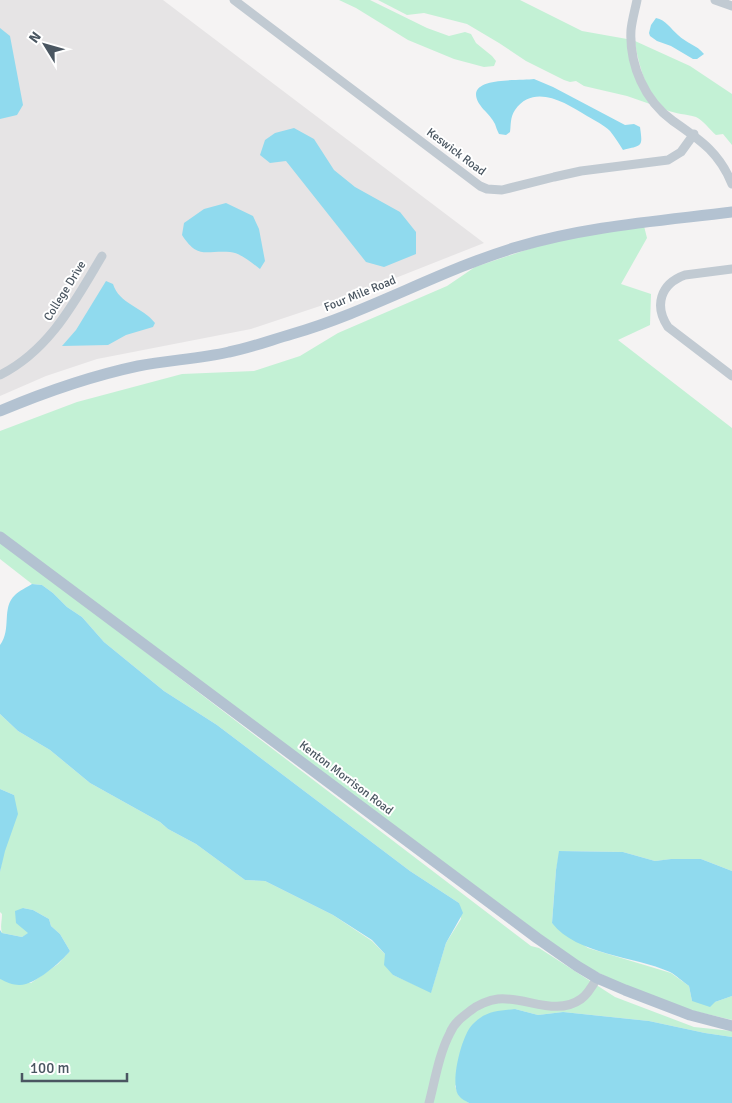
<svg xmlns="http://www.w3.org/2000/svg" width="732" height="1103" font-family="Signika,sans-serif">
  <style>
    .education { fill: #e6e4e5 }
    .green { fill: #c3f1d5 }
    .water { fill: #90daee }
    .lines { fill: none; stroke-linecap: round; stroke-linejoin: round }
    .minor { stroke: #c1cad2; stroke-width: 9 }
    .major { stroke: #b3c2d1; stroke-width: 11 }
    .labels { text-anchor: middle; dominant-baseline: central; stroke-width: 4; stroke-linejoin: round; paint-order: stroke }
    .street-label { font-size: 12px; fill: #4a5661; stroke: #fff }
  </style>
  <rect width="100%" height="100%" fill="#f5f3f3"/>
  <!-- education -->
  <path class="education" d="M0 0H163L484 243 350 296 251 329 97 359 46 376 0 396Z"/>
  <!-- green -->
  <path class="green" d="M339 0H370L427 28 449 36 465 32 471 34 476 43 492 56 496 61 494 66 484 67 454 59 408 40 356 8Z
    M378 0H520L582 31 627 39 650 104 627 96 584 86 576 81 570 82 564 80 526 61 499 43 467 24 424 13 407 15Z
    M635 41 690 66 732 94V145L723 134 716 135C710 130 703 120 696 117 686 114 676 114 666 110 648 101 637 60 635 41Z
    M644 226 647 238 621 284 651 294 650 325 618 340 732 428V871L701 859H672L655 861 623 852 560 851 556 870 552 923 588 948 671 973 689 986 692 1001 715 1002 732 996V1020L690 1010 623 985 579 963 0 532V431L77 402 182 374 254 371 300 356 338 333 447 286 475 267 553 241Z
    M0 541 531 946 539 948 615 997 694 1027 732 1031V1037L705 1033 649 1021 563 1012 538 1015 515 1009 455 1086 459 1096 469 1103H0V979L31 983 58 964 70 951 60 934 51 926 49 919 33 910 23 908 29 933 22 937 2 933C0 927 2 921 2 914L0 912V872L14 795 0 789V714L18 731 50 750 90 783 160 822 168 829 196 844 245 880 265 881 333 915 372 941 385 954 393 975 431 992 446 943 461 919 459 903 410 871 217 725 164 691 104 642 82 617 67 607 53 593 42 585 32 584 0 559Z"/>
  <!-- water -->
  <path class="water" d="M656 18C666 20 670 28 678 35 686 43 697 45 704 54L697 59H693L671 46 657 41 650 36 649 33 651 25Z
    M0 28 10 36 23 105 17 115 0 119Z
    M534 79 553 87 625 125 634 124 640 127C643 148 642 145 623 150 619 144 615 137 610 131 604 125 594 120 587 116 566 103 534 83 515 110 510 117 511 125 510 132L506 135 499 134C497 130 496 127 495 124 490 113 476 106 476 94 477 77 522 81 534 79Z
    M294 128 314 139 334 170 355 187 400 212 416 232V254L384 267 366 262 286 161 270 163 260 155 265 140 275 133Z
    M226 203 253 216 259 229 265 261 260 269C252 263 241 253 230 252 206 250 198 260 182 235L184 223 204 209Z
    M106 281 113 284C119 304 143 307 155 323L153 327 126 335 108 345 62 346 76 330Z
    M32 584 42 585 53 593 67 607 82 617 104 642 164 691 217 725 410 871 459 903 463 913 446 943 431 993 393 975 384 965 385 954 372 940 333 915 265 881 245 880 196 844 168 829 160 822 90 783 50 750 18 731 0 714V645C12 629 1 608 15 595 19 591 27 587 32 584Z
    M0 789 14 795 18 814 5 851 0 872Z
    M559 851 623 852 655 861 671 859H701L732 871V996L715 1002 710 1007 692 1001 689 986C683 982 676 975 670 972 634 956 577 955 552 923L556 870Z
    M23 908 33 910 49 919 51 926 60 934 70 951C61 962 34 986 19 985 13 985 6 982 0 979V930L2 933 22 937 28 933 16 923 15 911Z
    M515 1009 538 1015 563 1012 649 1021 705 1033 732 1037V1103H469C466 1101 461 1099 459 1096 449 1084 462 1035 472 1025 485 1011 497 1011 515 1009Z"/>
  <g class="lines">
    <!-- minor -->
    <path class="minor" d="M234 0 480 186 487 189 502 190 554 177 581 171 668 160 681 152 694 134
      M637 0C635 10 632 20 631 30 629 65 645 101 673 121 700 140 719 152 732 184
      M715 0 732 6
      M732 269 685 275C660 284 654 306 668 327L732 376
      M0 375C50 350 75 301 102 256
      M429 1103C435 1080 439 1054 450 1033 454 1023 462 1017 470 1011 477 1005 489 1000 498 999 525 996 556 1017 581 999 588 994 593 985 597 978"/>
    <!-- major -->
    <path class="major" d="M0 411C45 392 91 376 138 366 168 360 199 359 229 352 250 348 271 340 292 334 369 312 440 270 517 247 587 226 660 221 732 212
      M0 537 537 938 577 966 597 978 625 990 690 1015 732 1026"/>
  </g>
  <g class="labels">
    <!-- street labels -->
    <g class="street-label">
      <text transform="translate(456 152) rotate(37)">Keswick Road</text>
      <text transform="translate(65 291) rotate(-58)">College Drive</text>
      <text transform="translate(360 294) rotate(-22)">Four Mile Road</text>
      <text transform="translate(346 778) rotate(37)">Kenton Morrison Road</text>
    </g>
  </g>
  <!-- north arrow -->
  <g transform="translate(45 45) rotate(307)" stroke="#ffffff" stroke-width="4" paint-order="stroke">
  <path d="M0-4L9 19L0 12L-9 19Z" fill="#4a5661"/>
  <text y="-8" font-size="14" font-weight="bold" text-anchor="middle" fill="#4a5661">N</text>
  </g>
  <!-- scale -->
  <path d="M22 1073v8h105v-8" fill="none" stroke="#4a5661" stroke-width="2.5"/>
  <text x="30" y="1073" font-size="15" fill="#4a5661" stroke="#ffffff" stroke-width="4" paint-order="stroke">100 m</text>
</svg>
